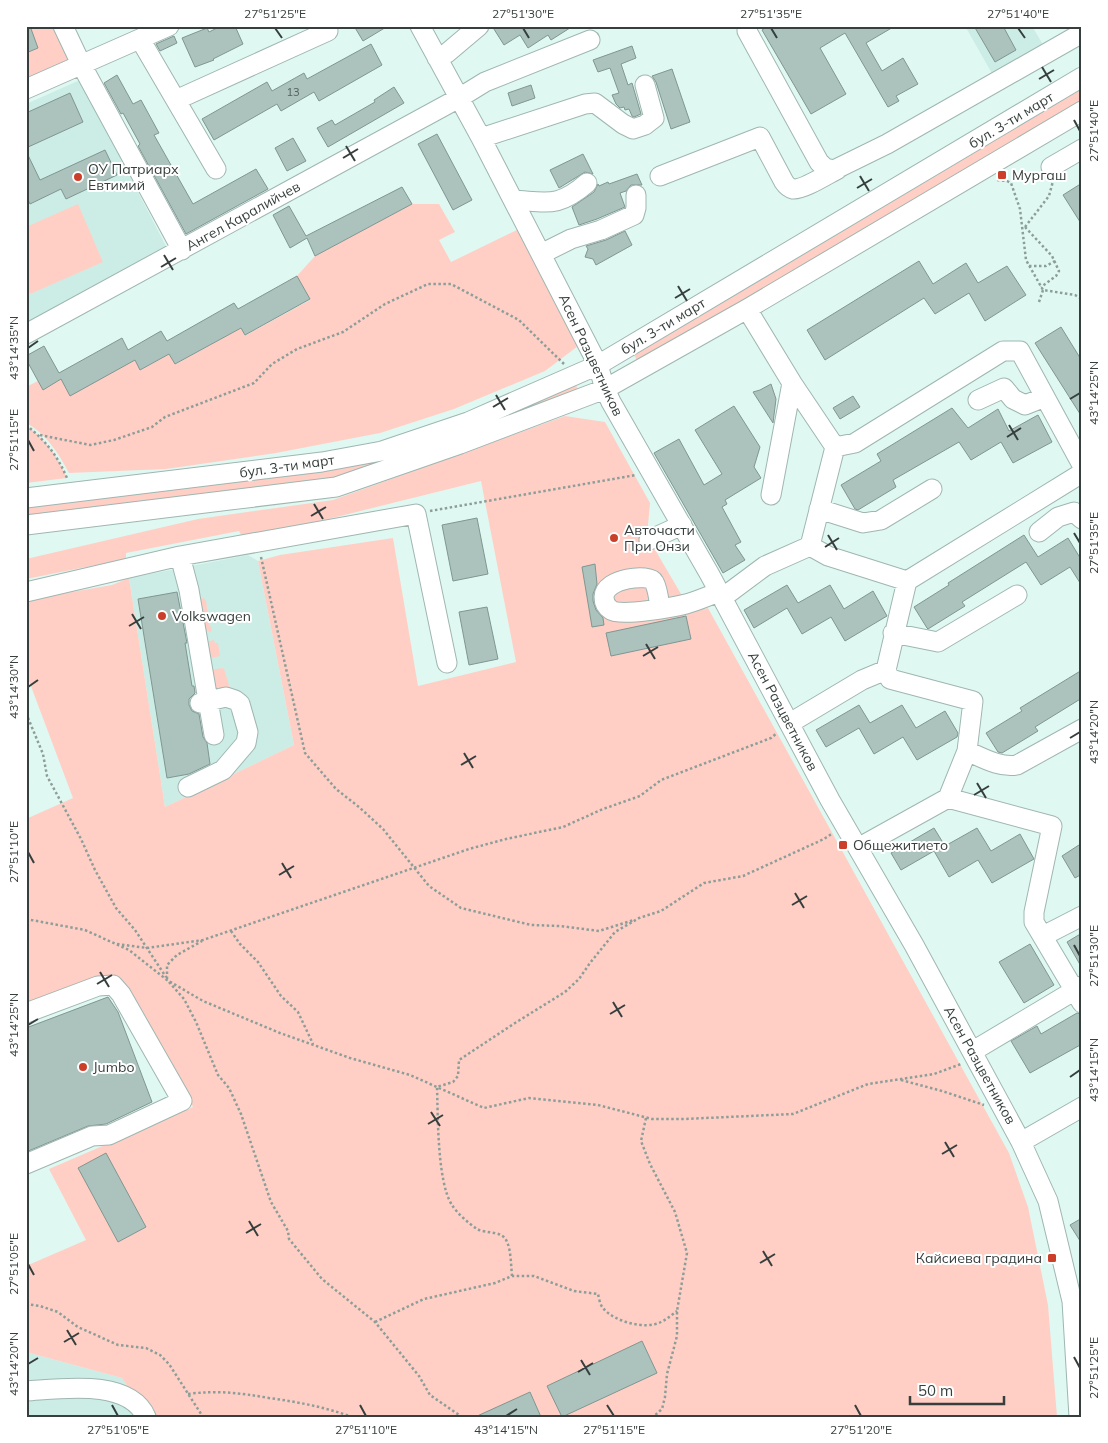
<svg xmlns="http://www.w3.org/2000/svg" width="1108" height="1443" font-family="Mulish,sans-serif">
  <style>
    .built { fill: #ccede5 }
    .green { fill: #ffcfc5 }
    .building { fill: #abc2bd; stroke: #809691 }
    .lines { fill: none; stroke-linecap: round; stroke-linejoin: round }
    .minor-casing { stroke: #9fb6b1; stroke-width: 21 }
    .path { stroke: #8d9e99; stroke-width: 2.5; stroke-dasharray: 2.5 2.5; stroke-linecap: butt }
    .minor { stroke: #fff; stroke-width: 19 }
    .ticks { fill: none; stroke: #363f3d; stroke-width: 2 }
    .poi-dot { fill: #cb3f2a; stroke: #fff; stroke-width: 2 }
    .labels { text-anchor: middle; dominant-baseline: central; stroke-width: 4; stroke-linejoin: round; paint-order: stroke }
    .number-label { font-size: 11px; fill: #53605d }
    .street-label { font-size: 14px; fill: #363f3d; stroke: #fff }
    .poi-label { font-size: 14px; fill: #363f3d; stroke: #fff; text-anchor: start }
    .neatline { fill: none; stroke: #363f3d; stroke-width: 2 }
    .ticks-label { font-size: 12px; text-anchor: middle; fill: #363f3d }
  </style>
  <rect width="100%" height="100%" fill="#e0f8f2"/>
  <!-- built -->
  <path class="built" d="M965 26H1032L1045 48 994 77Z
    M80 80 168 250 26 326V104Z
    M248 555 258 561 294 745 165 807 129 578Z
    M26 1352 122 1378 148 1417H26Z"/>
  <!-- green -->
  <path class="green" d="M26 26H64L81 64 26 89Z
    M1082 77V110L642 368 629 347Z
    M78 204 103 262 30 294 26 286V227Z
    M412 204H439L455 232 439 240 451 262 519 229 582 343 545 371 454 409 380 433 276 453 166 469 69 473C59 454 46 433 26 423V387L38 381 43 389 61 379 135 360 141 370 169 354 176 364 241 328 246 335 310 300 297 276 315 256Z
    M572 376 582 399 336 487 26 525V498L382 451Z
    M565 416 605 422 650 503 647 536 691 611 708 608 1009 1153 1028 1207 1048 1305 1057 1417H148L122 1378 26 1352V1266L86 1240 49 1169 193 1107 128 986 112 976H103L26 1007V819L73 798 26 673V600L112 585 129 578 165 807 294 745 258 561 280 555 393 538 418 686 516 662 481 481 276 532 243 539 239 531 126 553V559L26 579V559L198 519 333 500Z
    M26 425C46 441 57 455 67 478L26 483Z
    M203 598 206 600 209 625 212 628 211 632 197 627 199 599Z
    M214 640 215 643H218L220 656 207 659 201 643Z
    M222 668 224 669 229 685V692L215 695 211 670Z"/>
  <!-- building -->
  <path class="building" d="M26 26H30L38 48 26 53Z
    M221 26H235L243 44 213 59 214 60 195 67 182 38 207 28 209 32Z
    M354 26H388L363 41Z
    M492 26H573L551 40 548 35 528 48 520 35 504 45Z
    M768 26H895L866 43 882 71 903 58 918 84 896 96 899 101 888 107 845 33 820 48 846 94 811 114 762 30Z
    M974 26H1003L1016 50 995 62Z
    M174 36 177 43 160 51 156 44Z
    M371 44 382 65 319 101 314 92 281 111 277 104 214 140 202 119 267 82 272 91 304 73 307 79Z
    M632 46 636 58 621 64 628 85 632 83 641 114 634 117 632 116 629 109 625 110 624 107 620 108 616 104 612 95 619 93 610 68 598 72 593 60Z
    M672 69 690 122 671 129 656 82 652 76Z
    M117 75 133 104 141 100 159 133 154 135 193 204 256 169 268 189 186 234 138 146 140 144 123 113 121 114 104 83Z
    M531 85 535 98 512 106 508 93Z
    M394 87 404 103 328 147 317 128 332 120 335 125 375 102 374 100Z
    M70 93 83 122 26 148V113Z
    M437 134 472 200 453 210 418 144Z
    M293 138 306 161 287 171 275 148Z
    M105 150 117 175 66 199 61 189 30 204 26 196V151L40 180Z
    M583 154 593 174 585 172 559 188 550 170Z
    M637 174 642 185H631L626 191 620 193 625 207 597 219 579 225 572 207 594 192 598 184 599 186 608 182 609 184Z
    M1082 183V225L1063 195Z
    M402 187 412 204 315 256 307 238 290 248 273 215 289 206 306 236Z
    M625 231 632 245 596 265 593 259 585 257 588 249 586 246 606 240Z
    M919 261 933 284 966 263 978 283 1007 266 1026 295 985 321 969 293 935 314 924 298 825 360 807 330Z
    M297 276 310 299 245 335 241 328 175 364 169 354 140 370 135 360 70 396 61 379 43 390 26 359V356L44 346 59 373 122 338 128 350 161 331 167 341 234 303 238 309Z
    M1061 327 1082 361V417L1035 343Z
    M771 384 776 399 773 423 753 392 760 390Z
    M853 396 860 407 840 419 833 408Z
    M734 406 760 447 754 467 761 478 725 500 727 504 722 507 741 542 735 545 745 560 723 573 654 453 679 439 704 485 722 474 695 430Z
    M952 408 968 428 998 409 1009 431 1038 415 1052 442 1013 463 1001 442 971 460 959 442 893 480 896 487 858 510 855 509 841 485 881 461 877 454Z
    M477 518 488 574 453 581 442 525Z
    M1024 535 1038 557 1068 538 1082 561V586L1070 567 1041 585 1026 562 962 602 965 606 928 629 927 628 914 607 949 585 948 583Z
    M595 564 597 584 593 594V601L596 610 603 618 604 625 592 627 582 567Z
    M787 585 798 603 830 585 844 609 873 591 887 616 845 641 831 617 802 634 787 608 754 628 744 610Z
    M177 592 187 643H185L192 686H194L195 693 189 699V705L192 711 199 714 203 737 207 743 210 764 189 774 167 778 138 599Z
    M487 607 498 659 469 665 459 612Z
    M686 616 691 639 611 656 606 633Z
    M1082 670V698L1035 727 1038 731 1002 753 998 752 986 733 1022 711 1020 708Z
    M859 705 870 723 902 705 916 728 945 711 958 733 957 737 917 760 903 737 874 754 859 728 826 747 816 730Z
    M934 828 945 846 977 828 991 851 1020 834 1034 859 992 883 978 860 949 877 934 851 901 870 891 853Z
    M1082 843V874L1075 878 1062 856Z
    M1082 933V968L1067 942Z
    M1030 944 1054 985 1024 1003 999 962Z
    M108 997 118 1012 152 1102 106 1124 88 1126 26 1152V1028Z
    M1077 1013 1082 1014V1044L1030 1073 1011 1041 1037 1026 1041 1034Z
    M106 1153 146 1227 118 1242 78 1168Z
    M1082 1218V1244L1070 1225Z
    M642 1341 657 1373 562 1417 547 1386Z
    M530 1392 541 1417H475Z"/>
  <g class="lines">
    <!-- minor casing -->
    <g class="minor-casing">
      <path id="minor" d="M63 26 81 64 182 250
        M420 26 481 138 598 365 605 389 611 402 710 575 830 800 914 945 1021 1142 1048 1201 1072 1301 1079 1417
        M747 31 819 162 825 168 834 170 887 144 1082 33
        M140 39 216 169
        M437 58 447 53 479 26
        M26 89 169 26
        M176 100 328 31 326 26
        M481 138 585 104 595 103 623 124 633 129 645 125 654 118 645 85
        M1051 167 1082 149
        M660 176 760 137 784 182C786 185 789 188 793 189 803 190 828 174 838 169
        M513 200C548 202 558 208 587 183
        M541 254 571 239 601 230 634 215 636 208V195
        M747 309 792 383 835 447 855 443 1003 351H1020L1082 465
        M26 334 459 98 485 82 590 40
        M978 400 1004 388 1013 399 1025 405 1045 397
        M771 495 792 383
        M26 498 322 462 382 451 468 422 598 365 1082 77
        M819 509 863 523 881 520 932 489
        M26 525 336 487 460 444 605 389 747 309 1082 111
        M1039 532 1058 517 1074 512 1082 519
        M649 540 682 525
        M810 546 828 556 907 581 1082 473
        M810 546 835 447
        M180 556 189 590 214 735
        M26 592 180 556 416 514 447 663
        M722 598 765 566 810 546
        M660 608C659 601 658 589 654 582 650 573 604 578 604 597 604 602 606 607 611 610 619 617 674 607 686 604 697 601 708 596 719 592
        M893 633 938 642 1017 595
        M790 723 862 680 886 670
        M967 751C983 758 1000 768 1017 765L1082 729
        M188 787 223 770 246 743 248 732 240 704 235 700 226 697 200 703
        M948 798 1052 826 1034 912V922L1082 1003
        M858 848 948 798 967 751 973 701 890 679 886 670 907 581
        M1043 936 1082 916
        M26 1013 98 986 113 985 121 994 182 1101 109 1135 92 1136 26 1164
        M973 1051 1082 986
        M1021 1142 1082 1107
        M26 1391C60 1389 129 1378 146 1417"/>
    </g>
    <!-- path -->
    <path class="path" d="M997 180 1007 181 1011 183 1020 209 1026 260 1043 290 1075 295 1082 299
      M1025 227 1052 256 1059 271 1056 276 1041 287
      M1025 227 1049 196 1053 181
      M1029 266H1046L1055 261
      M1039 302 1043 290
      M26 425C46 441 57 455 67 478
      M40 435 90 445 114 440 152 427 165 417 254 383 272 364 297 349 343 332 385 304 428 284H451L519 320 564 364
      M430 511 636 475
      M261 557 305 753 336 789 359 807 383 829 429 886 461 908 531 925 560 926 599 931 634 920
      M26 713 43 754 47 776 81 839 95 870 116 908 135 930 166 977
      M26 919 85 930 129 950 167 980 203 1001 280 1033 350 1058 410 1075 484 1108 529 1098 598 1105 652 1119H684L793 1114 868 1084 934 1074 961 1064
      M231 931 240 944 258 962 281 996 298 1012 313 1044
      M117 944 147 948 203 940 469 849 506 839 563 827 603 809 640 796 661 780 771 738 777 733
      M167 979V965L177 955 202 941
      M169 982 184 999 196 1022 218 1075 229 1088 241 1114 271 1202 288 1231 289 1239 322 1279 375 1322 419 1376 430 1395 462 1417
      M901 1080 942 1091 984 1105
      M646 1118 641 1141 650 1164 675 1212 687 1253 677 1311V1336L667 1374 665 1397 662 1409 653 1417
      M512 1276C511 1266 511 1250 507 1242 503 1230 486 1234 477 1229 468 1223 457 1213 452 1205 437 1182 438 1115 437 1087L453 1082 458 1076 459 1060 515 1023 565 992 579 979 590 963 615 932 639 918 661 911 704 883 743 876 824 839 833 833
      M26 1304 40 1306 58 1312 78 1327 118 1345 146 1348 160 1355 169 1364 203 1417
      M375 1322 424 1299 495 1283 512 1276H534L574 1291 598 1294C599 1298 600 1305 603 1308 614 1322 646 1330 661 1322 667 1319 672 1315 677 1311
      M188 1394C218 1390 240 1393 269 1398 298 1402 325 1407 352 1417"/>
    <!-- minor -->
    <use href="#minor" class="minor"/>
  </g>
  <!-- ticks -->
  <path class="ticks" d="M275 28 282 38M523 28 529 38M771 28 777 38M1018 28 1025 38M1042 67 1051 82M1039 79 1054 70M1074 120 1080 131M346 146 355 161M343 158 358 149M860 176 869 191M857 188 872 179M164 255 173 270M161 267 176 258M678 286 687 301M675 298 690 289M28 348 38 341M496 395 505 410M1070 399 1080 393M493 407 508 398M1009 425 1018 440M1007 437 1021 428M28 440 34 451M314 504 323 519M311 516 326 507M1074 533 1080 543M828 535 837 550M825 547 839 538M132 614 141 629M129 626 144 617M646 644 655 659M643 656 658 647M28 687 38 680M1070 738 1080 732M464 753 473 768M461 765 476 756M977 783 986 798M974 795 989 786M28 852 34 863M282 863 291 878M279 875 294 866M795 893 804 908M792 905 807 896M1074 945 1080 956M100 972 109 987M97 984 112 975M613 1002 622 1017M610 1014 625 1005M28 1025 38 1019M1070 1077 1080 1070M431 1112 440 1126M428 1124 443 1115M945 1142 954 1157M942 1154 957 1145M249 1221 258 1236M246 1233 261 1224M763 1251 772 1266M760 1263 775 1254M28 1264 34 1275M67 1330 76 1345M64 1342 79 1333M1074 1357 1080 1368M581 1360 590 1375M28 1364 38 1358M578 1372 593 1363M112 1405 118 1416M360 1405 366 1416M607 1405 614 1416M855 1405 861 1416M506 1416 517 1409"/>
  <!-- markers -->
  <g class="poi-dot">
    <rect x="997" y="170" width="10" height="10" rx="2.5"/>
    <circle cx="78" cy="177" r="5"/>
    <circle cx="614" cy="538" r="5"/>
    <circle cx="162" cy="616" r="5"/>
    <rect x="838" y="840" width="10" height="10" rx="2.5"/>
    <circle cx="83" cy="1067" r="5"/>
    <rect x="1047" y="1253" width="10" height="10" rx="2.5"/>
  </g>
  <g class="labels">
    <!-- number labels -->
    <g class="number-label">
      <text x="293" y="92">13</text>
    </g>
    <!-- street labels -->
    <g class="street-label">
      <text transform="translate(1011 120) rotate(-31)">бул. 3-ти март</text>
      <text transform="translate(243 216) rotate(-29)">Ангел Каралийчев</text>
      <text transform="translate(663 326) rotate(-31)">бул. 3-ти март</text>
      <text transform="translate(591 355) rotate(65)">Асен Разцветников</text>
      <text transform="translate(287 466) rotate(-8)">бул. 3-ти март</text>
      <text transform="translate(783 711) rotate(62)">Асен Разцветников</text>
      <text transform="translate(980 1065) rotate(61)">Асен Разцветников</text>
    </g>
    <!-- poi labels -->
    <g class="poi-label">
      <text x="88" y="169">ОУ Патриарх<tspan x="88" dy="16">Евтимий</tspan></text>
      <text x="1012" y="175">Мургаш</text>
      <text x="624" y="530">Авточасти<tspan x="624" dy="16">При Онзи</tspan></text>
      <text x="172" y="616">Volkswagen</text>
      <text x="853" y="845">Общежитието</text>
      <text x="93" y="1067">Jumbo</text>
      <text x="1042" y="1258" text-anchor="end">Кайсиева градина</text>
    </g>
  </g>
  <!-- border -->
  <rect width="1108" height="1443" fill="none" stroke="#ffffff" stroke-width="55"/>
  <!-- scale -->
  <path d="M910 1396v8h94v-8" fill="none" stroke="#363f3d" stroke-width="2.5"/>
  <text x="918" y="1396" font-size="15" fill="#363f3d" stroke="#ffffff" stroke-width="4" paint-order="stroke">50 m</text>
  <rect x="28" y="28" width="1052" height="1388" class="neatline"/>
  <g class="ticks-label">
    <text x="275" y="18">27°51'25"E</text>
    <text x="523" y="18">27°51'30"E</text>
    <text x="771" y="18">27°51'35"E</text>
    <text x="1018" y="18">27°51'40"E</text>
    <text transform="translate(1094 131) rotate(-90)" y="4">27°51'40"E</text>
    <text transform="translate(14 348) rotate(-90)" y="4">43°14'35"N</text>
    <text transform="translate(1094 393) rotate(-90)" y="4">43°14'25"N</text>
    <text transform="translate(14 440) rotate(-90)" y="4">27°51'15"E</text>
    <text transform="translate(1094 543) rotate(-90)" y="4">27°51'35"E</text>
    <text transform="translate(14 687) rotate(-90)" y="4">43°14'30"N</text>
    <text transform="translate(1094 732) rotate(-90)" y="4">43°14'20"N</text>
    <text transform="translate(14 852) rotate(-90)" y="4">27°51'10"E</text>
    <text transform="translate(1094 956) rotate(-90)" y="4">27°51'30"E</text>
    <text transform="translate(14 1025) rotate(-90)" y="4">43°14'25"N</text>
    <text transform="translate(1094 1070) rotate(-90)" y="4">43°14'15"N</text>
    <text transform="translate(14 1264) rotate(-90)" y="4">27°51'05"E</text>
    <text transform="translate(14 1364) rotate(-90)" y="4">43°14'20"N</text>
    <text transform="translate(1094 1368) rotate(-90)" y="4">27°51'25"E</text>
    <text x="118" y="1434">27°51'05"E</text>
    <text x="366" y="1434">27°51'10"E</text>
    <text x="506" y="1434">43°14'15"N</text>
    <text x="614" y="1434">27°51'15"E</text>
    <text x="861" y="1434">27°51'20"E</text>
  </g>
</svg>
